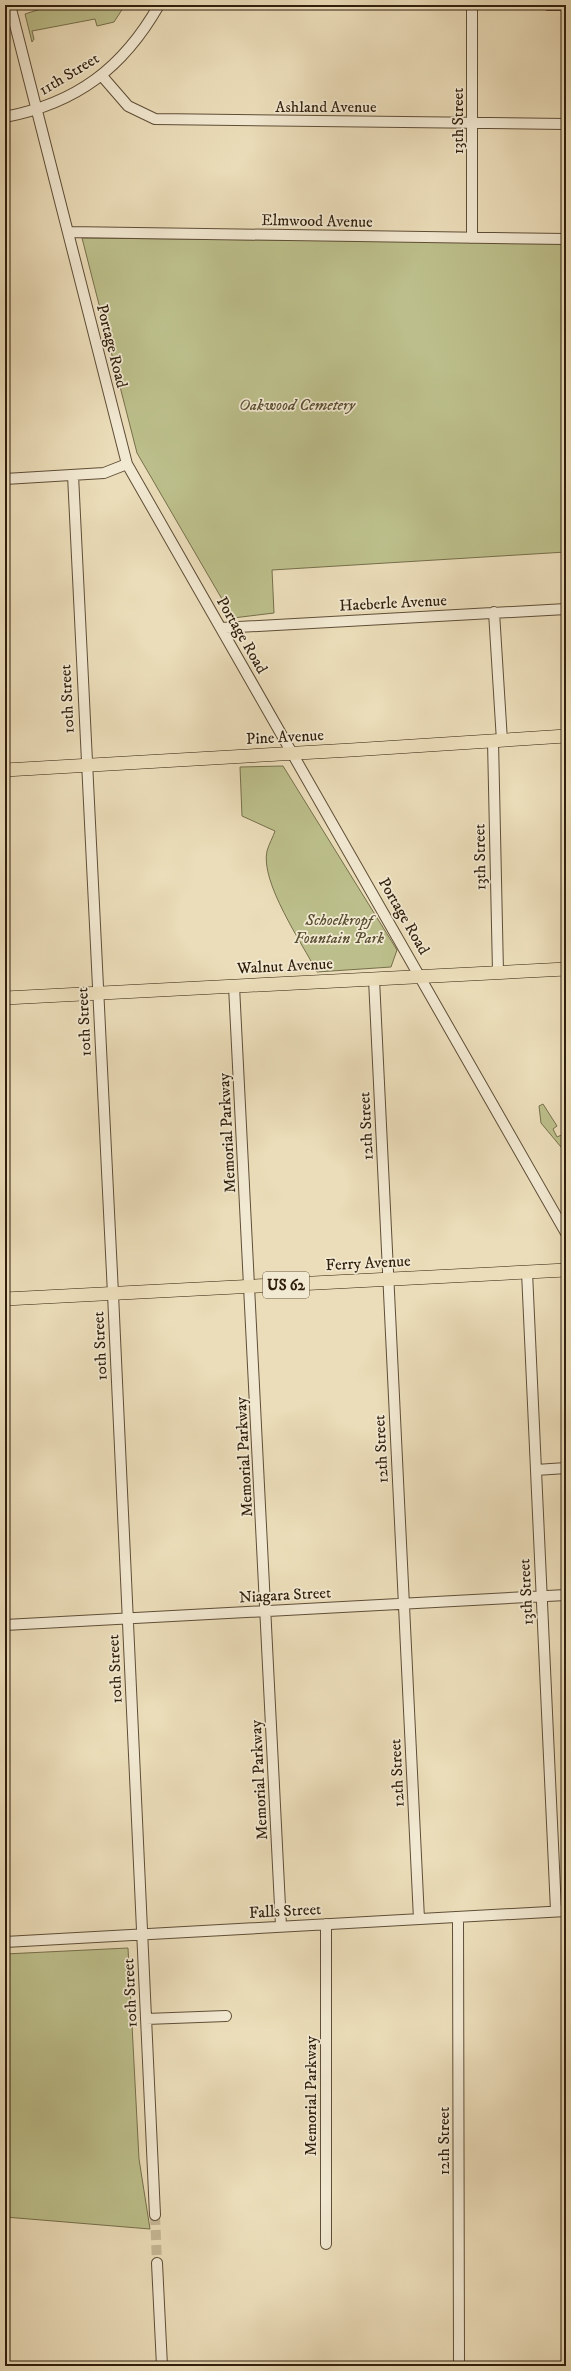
<svg xmlns="http://www.w3.org/2000/svg" width="571" height="2371" font-family="'IM FELL DW Pica',serif">
  <style>
    .green { fill: #bcbf8b; stroke: #766f4c }
    .lines { fill: none; stroke-linecap: round; stroke-linejoin: round }
    .minor-tunnel { stroke: #c6b796; stroke-width: 10; stroke-dasharray: 10 5; stroke-linecap: butt }
    .minor-casing { stroke: #5f4e37; stroke-width: 12 }
    .major-casing { stroke: #301f0c; stroke-width: 14 }
    .minor { stroke: #f2e9d2; stroke-width: 10 }
    .major { stroke: #ebddb9; stroke-width: 13 }
    .labels { text-anchor: middle; dominant-baseline: central; stroke-width: 3.5; stroke-linejoin: round; paint-order: stroke }
    .shield { fill: #f2e9d2; stroke: #6a5c47; stroke-width: 1 }
    .shield-label { font-size: 15px; font-weight: bold; fill: #301f0c }
    .street-label { font-size: 16px; fill: #301f0c; stroke: #f2e9d2 }
    .park-label { font-size: 16px; font-style: italic; fill: #5a4f32; stroke: #f2e9d2 }
  </style>
  <rect width="100%" height="100%" fill="#ebddb9"/>
  <filter id="stains"><feTurbulence type="fractalNoise" baseFrequency=".005" numOctaves="4"/><feColorMatrix values="0 0 0 0 .2 0 0 0 0 .09 0 0 0 0 .02 0 0 0 .5 -.17"/></filter>
  <radialGradient id="worn" r=".72"><stop offset=".6" stop-color="#630" stop-opacity="0"/><stop offset="1" stop-color="#630" stop-opacity=".3"/></radialGradient>
  <!-- green -->
  <path class="green" d="M53 5H125L114 22 97 26 95 19 32 31 34 39 32 42 25 14Z
    M82 238 566 243V552L272 570 274 613 233 618 137 453Z
    M283 766 397 950 391 967 317 972C302 943 260 882 267 851 269 844 273 837 275 831L242 816 240 767Z
    M543 1104 557 1126 553 1129 557 1137 566 1133V1144L561 1147 541 1123 539 1106Z
    M128 1948 139 2159 150 2229 5 2217V1954Z"/>
  <g class="lines">
    <!-- minor-tunnel -->
    <path class="minor-tunnel" d="M155 2215 157 2263"/>
    <!-- minor casing -->
    <g class="minor-casing">
      <path id="minor" d="M10 5 127 464 566 1233
        M548 5H566
        M102 76 128 106 155 119 566 124
        M5 117C77 103 123 68 159 5
        M68 232 566 239
        M472 238V5
        M73 475 113 1294 155 2215
        M5 479 104 473 127 464
        M494 612 502 741
        M221 628 566 609
        M493 741 498 972
        M374 979 419 1919
        M234 986 281 1926
        M527 1272 556 1911
        M536 1470 566 1468
        M5 1625 566 1595
        M458 1917 459 2366
        M326 1924V2244
        M5 1942 566 1911
        M146 2019 226 2016
        M157 2263 162 2366"/>
    </g>
    <!-- major casing -->
    <g class="major-casing">
      <path id="major" d="M5 770 351 750 566 736
        M5 998 566 969
        M5 1299 566 1270"/>
    </g>
    <!-- minor -->
    <use href="#minor" class="minor"/>
    <!-- major -->
    <use href="#major" class="major"/>
  </g>
  <g class="labels">
    <!-- shield labels -->
    <rect class="shield" x="263" y="1272" width="46" height="26" rx="3"/>
    <g class="shield-label">
      <text x="286" y="1285">US 62</text>
    </g>
    <!-- street labels -->
    <g class="street-label">
      <text transform="translate(69 74) rotate(-31)">11th Street</text>
      <text x="326" y="107">Ashland Avenue</text>
      <text transform="translate(458 121) rotate(-90)">13th Street</text>
      <text transform="translate(317 221) rotate(1)">Elmwood Avenue</text>
      <text transform="translate(112 346) rotate(76)">Portage Road</text>
      <text transform="translate(393 603) rotate(-3)">Haeberle Avenue</text>
      <text transform="translate(242 635) rotate(60)">Portage Road</text>
      <text transform="translate(67 699) rotate(-93)">10th Street</text>
      <text transform="translate(285 737) rotate(-3)">Pine Avenue</text>
      <text transform="translate(480 857) rotate(-91)">13th Street</text>
      <text transform="translate(404 916) rotate(60)">Portage Road</text>
      <text transform="translate(285 966) rotate(-3)">Walnut Avenue</text>
      <text transform="translate(84 1022) rotate(-93)">10th Street</text>
      <text transform="translate(366 1126) rotate(-93)">12th Street</text>
      <text transform="translate(227 1133) rotate(-93)">Memorial Parkway</text>
      <text transform="translate(368 1263) rotate(-3)">Ferry Avenue</text>
      <text transform="translate(100 1346) rotate(-93)">10th Street</text>
      <text transform="translate(381 1449) rotate(-93)">12th Street</text>
      <text transform="translate(244 1457) rotate(-93)">Memorial Parkway</text>
      <text transform="translate(526 1592) rotate(-93)">13th Street</text>
      <text transform="translate(285 1595) rotate(-3)">Niagara Street</text>
      <text transform="translate(115 1669) rotate(-93)">10th Street</text>
      <text transform="translate(397 1773) rotate(-93)">12th Street</text>
      <text transform="translate(259 1780) rotate(-93)">Memorial Parkway</text>
      <text transform="translate(285 1911) rotate(-3)">Falls Street</text>
      <text transform="translate(130 1993) rotate(-93)">10th Street</text>
      <text transform="translate(311 2096) rotate(-90)">Memorial Parkway</text>
      <text transform="translate(444 2141) rotate(-90)">12th Street</text>
    </g>
    <!-- park labels -->
    <g class="park-label">
      <text x="297" y="405">Oakwood Cemetery</text>
      <text x="339" y="920">Schoelkropf<tspan x="339" dy="18">Fountain Park</tspan></text>
    </g>
  </g>
  <!-- margin -->
  <rect width="571" height="2371" fill="none" stroke="#ebddb9" stroke-width="20"/>
  <rect x="6" y="6" width="559" height="2359" fill="none" stroke="#301f0c" stroke-width="2"/>
  <rect x="10" y="10" width="551" height="2351" fill="none" stroke="#301f0c"/>
  <rect width="100%" height="100%" filter="url(#stains)"/>
  <rect width="100%" height="100%" fill="url(#worn)"/>
</svg>
